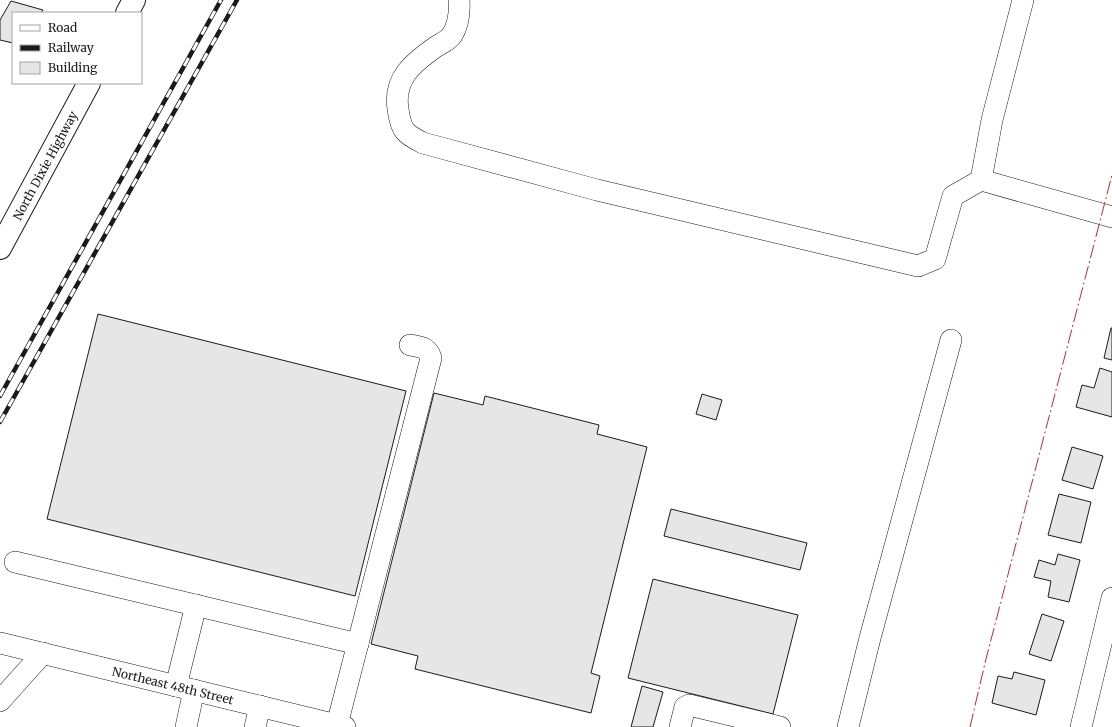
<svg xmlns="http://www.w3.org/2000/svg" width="1112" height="727" font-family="Merriweather,serif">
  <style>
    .building { fill: #e6e6e6; stroke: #1a1a1a }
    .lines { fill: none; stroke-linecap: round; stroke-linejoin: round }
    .minor-casing { stroke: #1a1a1a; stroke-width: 22 }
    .major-casing { stroke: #1a1a1a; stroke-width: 24 }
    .minor { stroke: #fff; stroke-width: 21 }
    .major { stroke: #fff; stroke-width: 22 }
    .rail-casing { stroke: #1a1a1a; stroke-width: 4.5 }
    .rail { stroke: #fff; stroke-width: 3; stroke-dasharray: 9; stroke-linecap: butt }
    .power { stroke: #c62828; stroke-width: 1; stroke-dasharray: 14 3 2 3; stroke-linecap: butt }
    .labels { text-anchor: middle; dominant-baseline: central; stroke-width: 3; stroke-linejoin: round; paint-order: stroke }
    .street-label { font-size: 12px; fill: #1a1a1a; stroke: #fff }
  </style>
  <rect width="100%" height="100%" fill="#fff"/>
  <!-- building -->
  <path class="building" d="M11 1 43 10 41 13H13V43L0 40V20Z
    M98 314 406 391 355 596 47 519Z
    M1111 328H1112V360L1104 358Z
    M1100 368 1112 372V417L1076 407 1082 385 1094 388Z
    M434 393 483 405 485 396 599 425 597 434 647 447 591 673 600 676 591 713 415 669 418 656 371 644Z
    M702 394 722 400 716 420 696 414Z
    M1072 447 1103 456 1093 489 1062 480Z
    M1059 494 1091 502 1081 543 1048 535Z
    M671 509 807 543 800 570 664 536Z
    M1058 554 1080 560 1069 602 1048 597 1051 581 1034 577 1039 560 1055 565Z
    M653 579 798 615 773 714 628 678Z
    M1042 614 1064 621 1051 661 1029 654Z
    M1014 672 1045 680 1036 715 992 703 998 676 1012 679Z
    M642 686 663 692 653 727H631Z"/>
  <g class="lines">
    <!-- minor casing -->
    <g class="minor-casing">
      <g id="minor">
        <path d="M459 0C460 13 459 24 452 35 449 40 442 43 437 46 414 62 393 78 398 109 401 131 405 134 423 143L597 190 918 266 935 259 953 196 981 180 992 120 1023 0"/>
        <path d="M981 180 1112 217"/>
        <path d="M15 562 358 644"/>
        <path id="s1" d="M0 643 345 727"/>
        <path d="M176 686 196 605"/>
        <path d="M0 701 43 653"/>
        <path d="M337 725 431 358C428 347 420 347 410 345"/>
        <path d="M186 727 194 690"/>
        <path d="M255 727 260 706"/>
        <path d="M680 727 685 707 689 705 780 727"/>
        <path d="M848 727 870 638 951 340"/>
        <path d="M1081 727 1112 598"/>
      </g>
    </g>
    <!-- major casing -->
    <g class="major-casing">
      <g id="major">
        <path d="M127 13 134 0"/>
        <path id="s2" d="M0 248 89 83"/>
      </g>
    </g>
    <!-- minor -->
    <use href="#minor" class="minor"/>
    <!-- major -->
    <use href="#major" class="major"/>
    <!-- rail casing -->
    <g class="rail-casing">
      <path id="rail" d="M0 396 221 0
        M0 422 237 0"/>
    </g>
    <!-- rail -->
    <use href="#rail" class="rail"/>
    <!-- power -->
    <path class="power" d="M970 727 986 659 1112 175"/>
  </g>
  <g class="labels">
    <!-- street labels -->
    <g class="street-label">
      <text stroke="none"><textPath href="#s2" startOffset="94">North Dixie Highway</textPath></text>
      <text stroke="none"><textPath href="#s1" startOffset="178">Northeast 48th Street</textPath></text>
    </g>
  </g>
  <!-- legend -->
  <rect x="12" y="12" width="130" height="72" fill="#ffffff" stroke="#a3a3a3"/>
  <rect x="20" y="25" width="20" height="6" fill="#ffffff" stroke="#a3a3a3"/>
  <text x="48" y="32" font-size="12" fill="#1a1a1a">Road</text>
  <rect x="20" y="45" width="20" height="6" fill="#1a1a1a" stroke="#a3a3a3"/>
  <text x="48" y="52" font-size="12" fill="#1a1a1a">Railway</text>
  <rect x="20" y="62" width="20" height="12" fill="#e6e6e6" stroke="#a3a3a3"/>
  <text x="48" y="72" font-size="12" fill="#1a1a1a">Building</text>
</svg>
